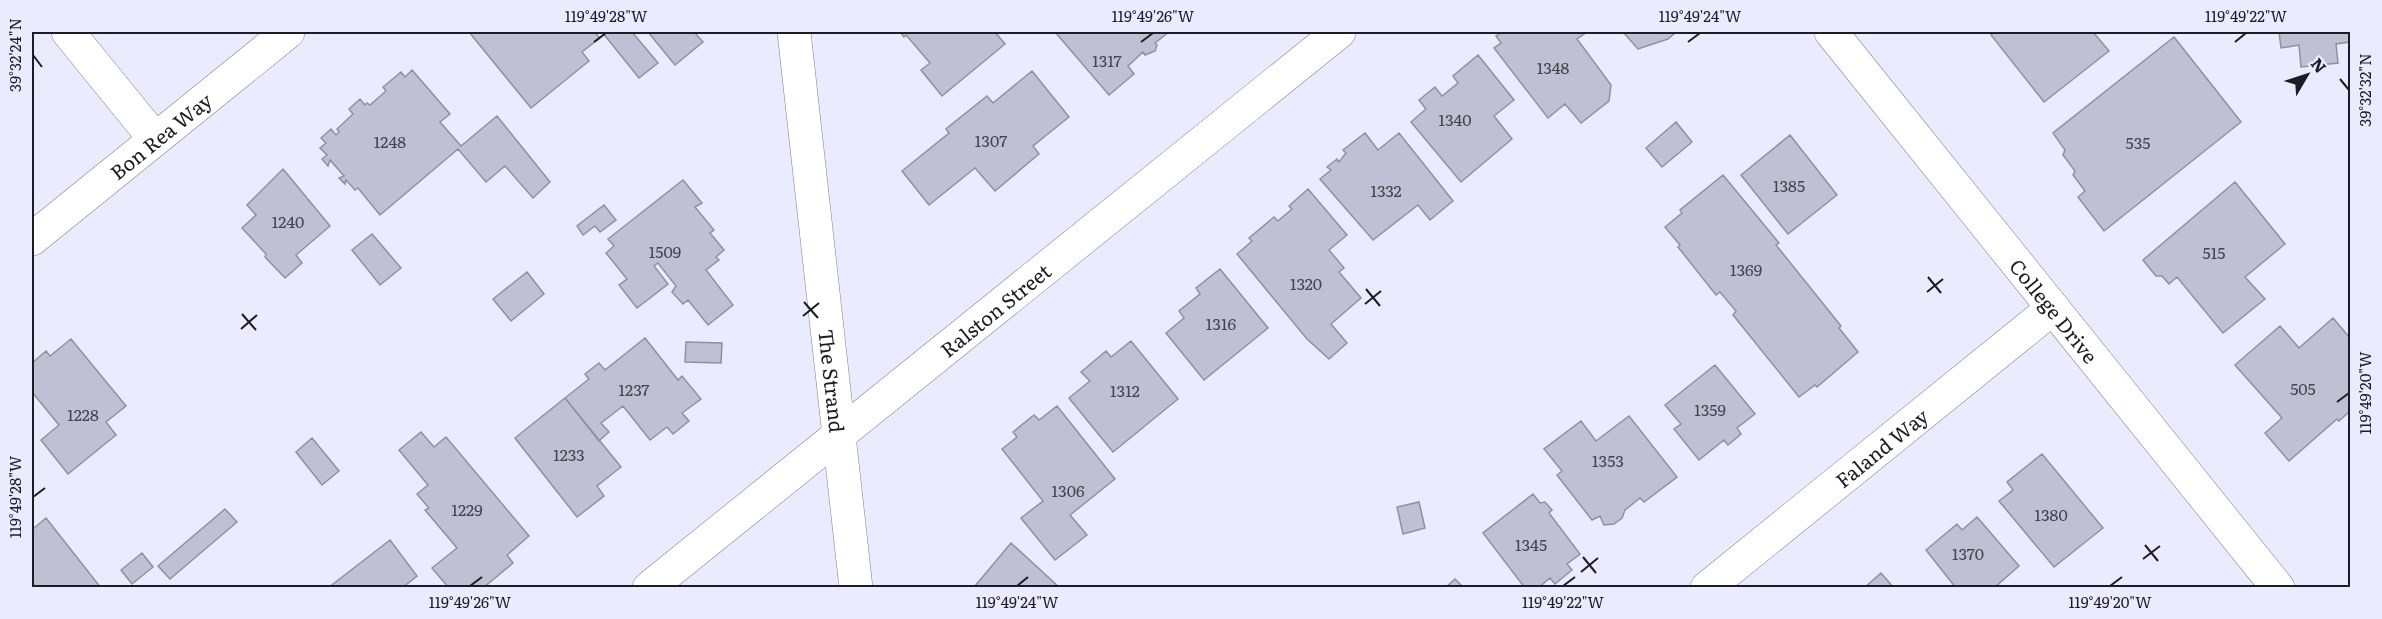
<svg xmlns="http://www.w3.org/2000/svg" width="2382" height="619" font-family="Literata,serif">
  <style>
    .building { fill: #bfc0d3; stroke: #8f90a1; stroke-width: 1.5 }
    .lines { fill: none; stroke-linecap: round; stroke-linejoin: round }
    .minor-casing { stroke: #818293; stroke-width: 34 }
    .minor { stroke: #fff; stroke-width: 33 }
    .ticks { fill: none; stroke: #1c1c23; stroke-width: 2 }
    .labels { text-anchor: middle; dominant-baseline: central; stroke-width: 4.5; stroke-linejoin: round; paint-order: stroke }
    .number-label { font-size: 16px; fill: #45454f }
    .street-label { font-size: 20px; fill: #1c1c23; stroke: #eaebfe }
    .neatline { fill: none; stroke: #1c1c23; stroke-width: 2 }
    .ticks-label { font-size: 15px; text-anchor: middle; fill: #1c1c23 }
  </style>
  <rect width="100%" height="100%" fill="#eaebfe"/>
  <!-- building -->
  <path class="building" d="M469 32H594L600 38 582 52 589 61 531 108Z
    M602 32H632L658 63 639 78Z
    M648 32H694L703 42 675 65Z
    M900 32H995L1005 44 942 96 921 70 930 63 906 35 904 37Z
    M1055 32H1169L1155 43 1157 45 1155 51 1145 55 1143 52 1128 66 1134 74 1109 95Z
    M1502 32H1587L1577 39 1611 85 1609 101 1581 123 1565 104 1548 118 1494 48 1501 43 1496 36Z
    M1623 32H1676L1668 39 1638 49Z
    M1995 32H2093L2109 51 2044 102 1991 35Z
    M2279 32H2350V42L2336 44 2338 63 2301 67 2299 45 2281 48Z
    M2174 37 2241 122 2104 231 2078 197 2085 191 2073 175 2075 171 2063 155 2065 150 2053 133Z
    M1478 55 1514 100 1494 116 1512 139 1461 182 1411 122 1426 109 1419 100 1435 87 1442 96 1458 83 1453 76Z
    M412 70 450 114 440 122 461 146 497 116 550 182 533 198 505 166 486 182 458 149 380 215 358 188 355 190 346 180 345 184 339 178 344 176 330 160 328 166 322 159 327 155 320 148 326 143 321 138 331 129 336 135 339 132 337 129 353 114 349 109 360 99 365 105 367 103 370 105 386 91 383 87 401 72 405 77Z
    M1032 71 1069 117 1033 146 1039 154 995 191 975 168 929 205 902 171 949 133 946 129 987 96 993 103Z
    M1676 122 1692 142 1662 167 1646 148Z
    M1365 133 1378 150 1399 133 1453 201 1430 220 1418 205 1373 240 1320 179 1331 170 1327 167 1337 159 1339 162 1346 153 1343 150Z
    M1790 135 1837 195 1788 234 1741 175Z
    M283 169 330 226 296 255 302 263 285 278 265 257 266 254 242 228 256 215 247 205Z
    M1723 175 1779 243 1776 245 1841 326 1839 328 1858 352 1817 387 1815 385 1799 397 1733 315 1736 311 1720 292 1716 295 1678 247 1680 245 1665 227 1682 213 1680 210Z
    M683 180 702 203 695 207 714 230 710 233 724 250 716 257 719 260 706 270 733 305 708 325 688 300 683 304 672 292 676 286 658 263 654 266 668 284 637 308 619 285 627 279 606 253 614 246 608 239Z
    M2235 182 2285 244 2245 277 2265 299 2223 333 2177 277 2169 284 2162 276H2156L2143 260Z
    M1308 189 1347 235 1329 250 1344 268 1339 272 1361 298 1331 324 1347 343 1329 359 1307 339 1237 254 1252 241 1249 238 1274 217 1278 221 1292 209 1289 206Z
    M604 205 616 220 600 232 595 226 583 235 577 226Z
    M372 234 401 268 380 285 352 250Z
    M1220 269 1268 328 1204 380 1166 333 1184 318 1179 311 1200 294 1196 288Z
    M527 272 544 294 511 321 493 299Z
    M2333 318 2350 338V411L2339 421 2337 419 2289 461 2265 433 2282 418 2235 365 2280 326 2299 348Z
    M645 338 678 380 682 376 701 399 682 413 689 421 673 434 667 427 650 440 623 406 601 423 609 432 599 441 565 398 589 379 585 374 599 363 605 370Z
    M71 339 126 406 106 422 116 435 68 474 41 440 59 425 32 392V363L46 351 50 356Z
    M1131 341 1178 399 1113 452 1069 398 1090 381 1081 372 1106 351 1111 357Z
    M686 342 722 343 721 363 685 362Z
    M1715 365 1755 414 1737 428 1741 434 1728 445 1724 440 1699 460 1674 429 1681 424 1665 405Z
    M565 398 621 467 597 486 604 496 577 517 515 438Z
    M1057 406 1115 479 1070 515 1087 535 1055 560 1021 518 1043 501 1002 449 1017 437 1013 432 1034 415 1039 420Z
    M1629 416 1677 477 1644 502 1640 498 1625 510 1622 518 1614 524 1604 525 1600 516 1592 520 1557 475 1562 471 1544 449 1581 421 1596 441Z
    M421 432 434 447 446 437 529 536 507 555 513 563 483 588H449L432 568 457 548 425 510 429 508 417 494 428 485 399 450Z
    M312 438 339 471 322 485 296 452Z
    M2042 454 2103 528 2054 567 1999 501 2013 490 2007 482Z
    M1533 494 1540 503 1545 502 1552 510 1549 513 1580 554 1567 564 1572 570 1555 584 1550 578 1538 588H1525L1483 533Z
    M1419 502 1425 528 1403 534 1397 507Z
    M225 509 237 522 170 579 158 566Z
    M1977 517 2019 566 1994 588H1956L1926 550 1957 524 1962 530Z
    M46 518 101 588H36L32 581V525L34 528Z
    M390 540 417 576 402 588H328Z
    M1011 543 1060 588H977L975 586Z
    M142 553 153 567 132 584 121 570Z
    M1881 573 1894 588H1864Z
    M1455 579 1464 588H1445Z"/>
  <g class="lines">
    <!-- minor casing -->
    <g class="minor-casing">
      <g id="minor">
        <path d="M68 32 155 139"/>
        <path id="s1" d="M794 32 856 588"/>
        <path id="s2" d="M1831 32 2278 588"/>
        <path id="s3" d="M32 239 288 32"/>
        <path id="s4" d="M649 588 1339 32"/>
        <path id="s5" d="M1707 588 2053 308"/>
      </g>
    </g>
    <!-- minor -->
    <use href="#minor" class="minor"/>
  </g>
  <!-- ticks -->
  <path class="ticks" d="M594 42 606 33M1141 42 1153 33M1688 42 1700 33M2235 42 2246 33M33 55 42 67M2340 79 2349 90M1928 277 1941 293M1366 289 1380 306M1927 292 1943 279M804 302 818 318M1365 304 1381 291M242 314 256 330M803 316 819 303M241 329 257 315M2337 402 2349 393M33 497 45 488M2145 545 2158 561M1583 557 1596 573M2143 559 2160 546M1581 572 1598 558M470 586 482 577M1017 586 1028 577M1563 586 1575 577M2110 586 2122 577"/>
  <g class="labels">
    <!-- number labels -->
    <g class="number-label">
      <text x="1107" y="60">1317</text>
      <text x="1553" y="67">1348</text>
      <text x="1455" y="119">1340</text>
      <text x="991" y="140">1307</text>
      <text x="390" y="141">1248</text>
      <text x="2138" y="142">535</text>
      <text x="1789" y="185">1385</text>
      <text x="1386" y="190">1332</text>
      <text x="288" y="221">1240</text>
      <text x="665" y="251">1509</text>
      <text x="2214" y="252">515</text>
      <text x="1746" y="269">1369</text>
      <text x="1306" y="283">1320</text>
      <text x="1221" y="323">1316</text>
      <text x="2303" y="388">505</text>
      <text x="634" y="389">1237</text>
      <text x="1125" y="390">1312</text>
      <text x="1710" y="409">1359</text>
      <text x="83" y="414">1228</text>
      <text x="569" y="454">1233</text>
      <text x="1608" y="460">1353</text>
      <text x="1068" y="490">1306</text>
      <text x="467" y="509">1229</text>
      <text x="2051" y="514">1380</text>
      <text x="1531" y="544">1345</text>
      <text x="1968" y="553">1370</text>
    </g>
    <!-- street labels -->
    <g class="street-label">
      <text stroke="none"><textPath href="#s3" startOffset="165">Bon Rea Way</textPath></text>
      <text stroke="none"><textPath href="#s4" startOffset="444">Ralston Street</textPath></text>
      <text stroke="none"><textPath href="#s2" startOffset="357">College Drive</textPath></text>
      <text stroke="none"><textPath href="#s1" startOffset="351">The Strand</textPath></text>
      <text stroke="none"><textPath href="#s5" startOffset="224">Faland Way</textPath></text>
    </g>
  </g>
  <!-- border -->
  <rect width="2382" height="619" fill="none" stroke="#eaebfe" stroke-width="66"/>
  <!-- north arrow -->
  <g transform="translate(2307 75) rotate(51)" stroke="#eaebfe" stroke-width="4.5" paint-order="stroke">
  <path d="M0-4.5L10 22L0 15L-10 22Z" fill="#1c1c23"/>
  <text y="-9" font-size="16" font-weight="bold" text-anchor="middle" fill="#1c1c23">N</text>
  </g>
  <rect x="33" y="33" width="2316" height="553" class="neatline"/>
  <g class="ticks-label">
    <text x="606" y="22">119°49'28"W</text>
    <text x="1153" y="22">119°49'26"W</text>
    <text x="1700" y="22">119°49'24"W</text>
    <text x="2246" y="22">119°49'22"W</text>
    <text transform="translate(16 55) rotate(-90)" y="5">39°32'24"N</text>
    <text transform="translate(2366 90) rotate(-90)" y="5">39°32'32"N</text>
    <text transform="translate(2366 393) rotate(-90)" y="5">119°49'20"W</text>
    <text transform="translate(16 497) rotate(-90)" y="5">119°49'28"W</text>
    <text x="470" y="608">119°49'26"W</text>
    <text x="1017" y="608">119°49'24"W</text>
    <text x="1563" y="608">119°49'22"W</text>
    <text x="2110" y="608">119°49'20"W</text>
  </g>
</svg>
